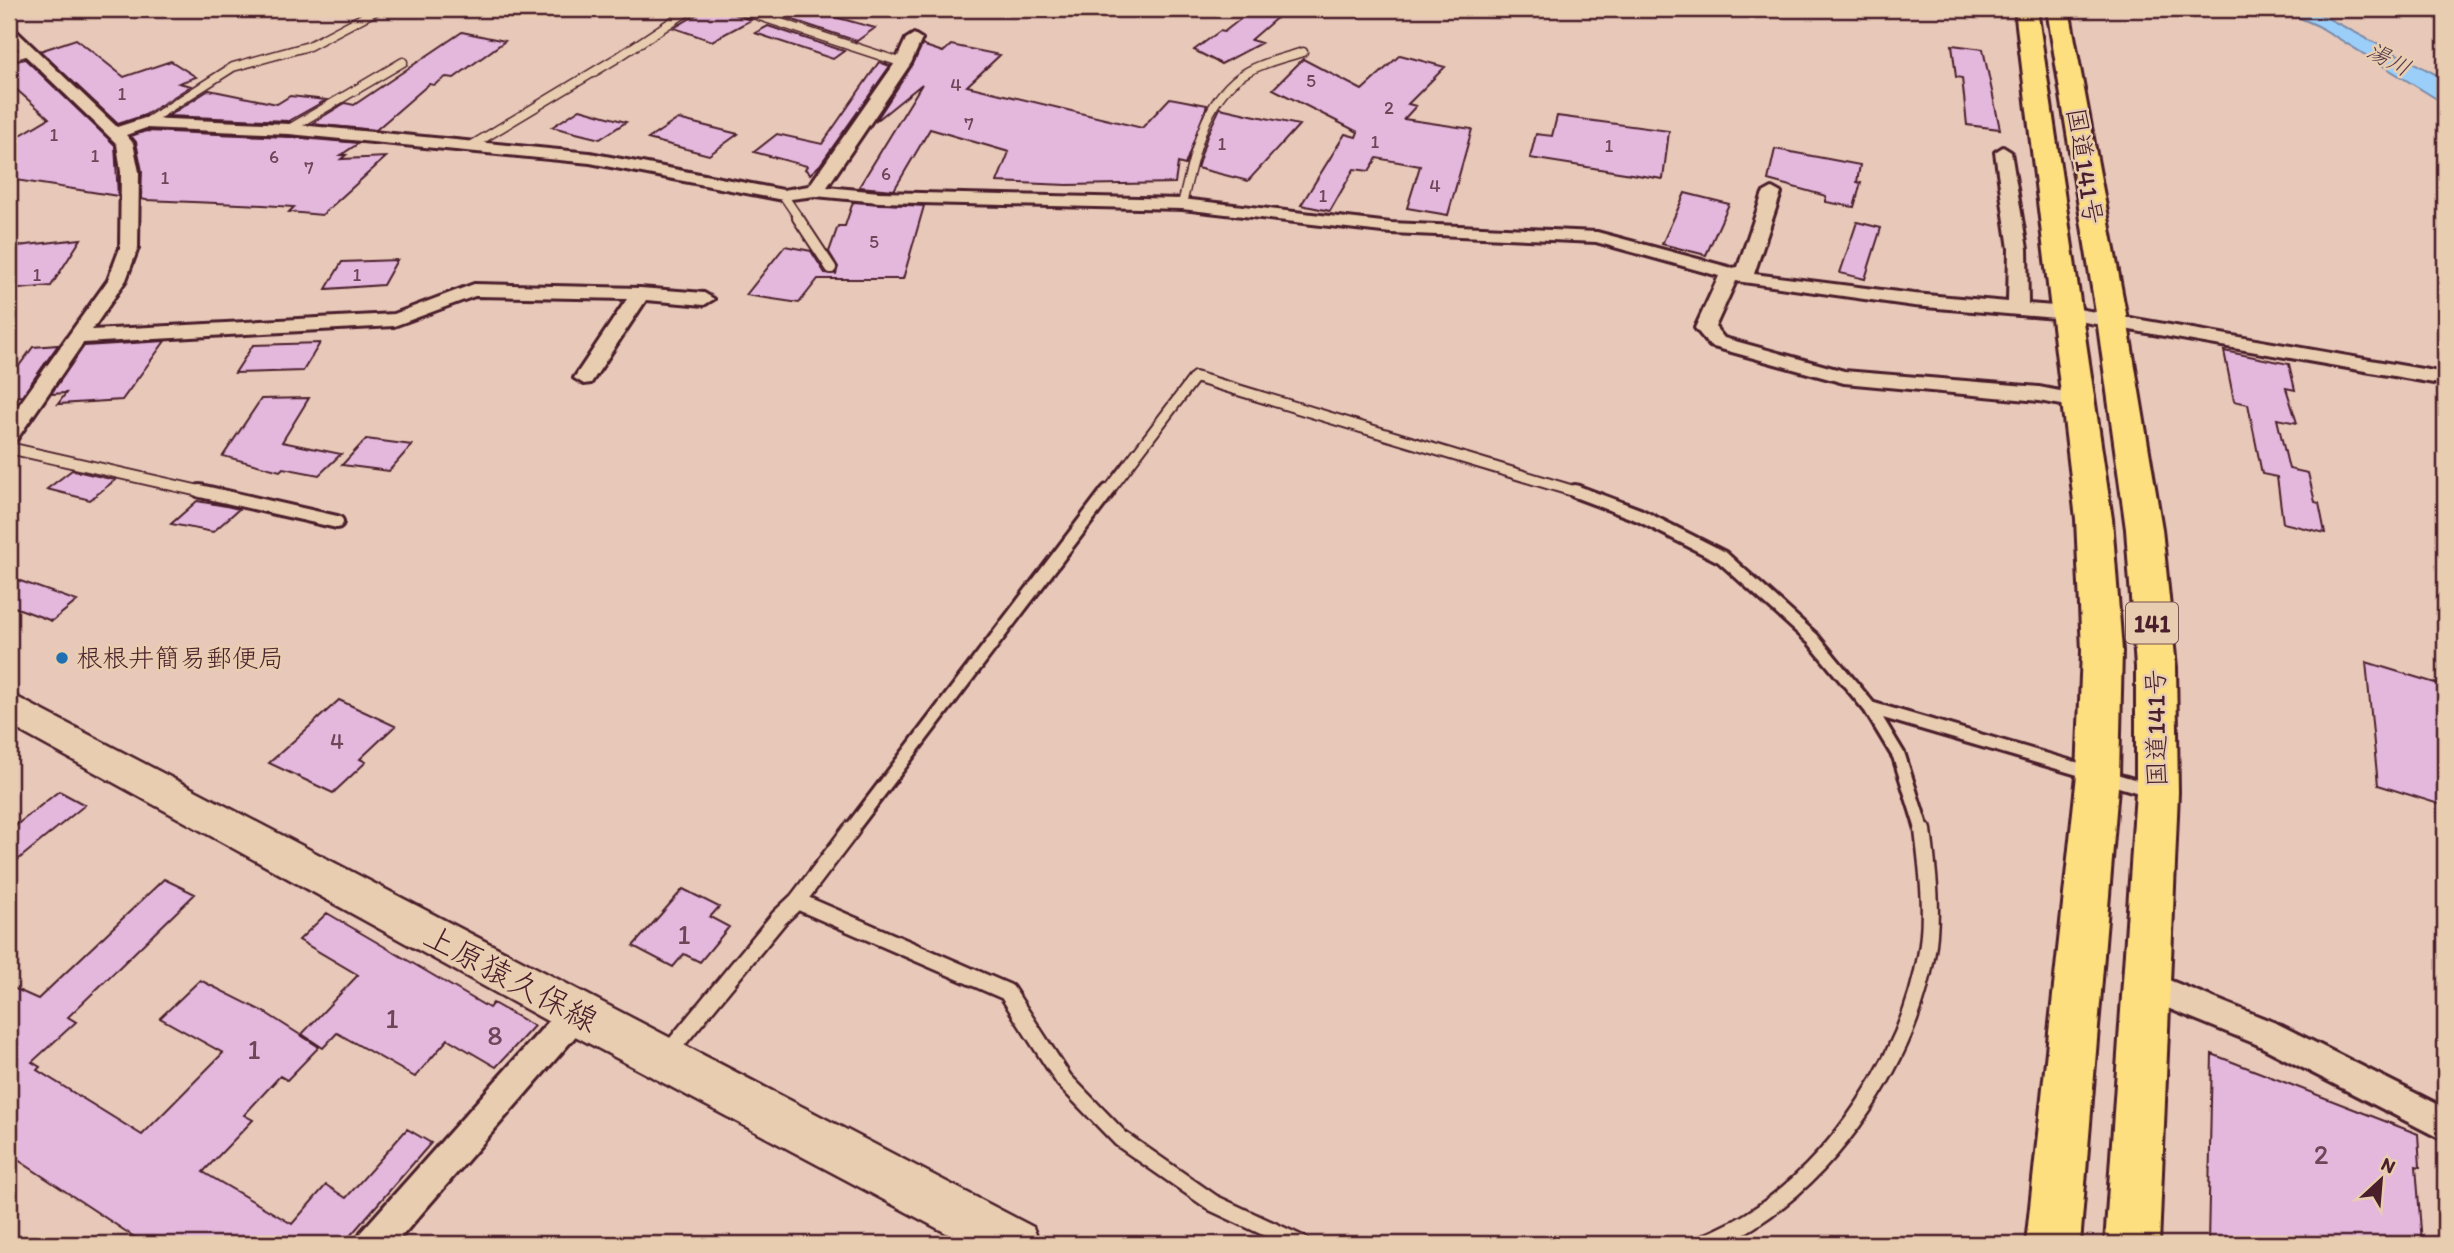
<svg xmlns="http://www.w3.org/2000/svg" width="2454" height="1253" font-family="Itim,'Klee One',sans-serif">
  <style>
    .water { fill: #9bcff9; stroke: #7b89a7; stroke-width: 2 }
    .building { fill: #e4b8dd; stroke: #4a1f2b; stroke-width: 2 }
    .lines { fill: none; stroke-linecap: round; stroke-linejoin: round }
    .service-far3-casing { stroke: #4a1f2b; stroke-width: 11 }
    .service-far2-casing { stroke: #4a1f2b; stroke-width: 14 }
    .service-far1-casing { stroke: #4a1f2b; stroke-width: 18 }
    .service-casing { stroke: #4a1f2b; stroke-width: 21 }
    .minor-casing { stroke: #4a1f2b; stroke-width: 6 }
    .secondary-casing { stroke: #4a1f2b; stroke-width: 5 }
    .trunk-casing { stroke: #4a1f2b; stroke-width: 6 }
    .service-far3 { stroke: #e9cdb0; stroke-width: 8 }
    .service-far2 { stroke: #e9cdb0; stroke-width: 10 }
    .service-far1 { stroke: #e9cdb0; stroke-width: 12 }
    .service { stroke: #e9cdb0; stroke-width: 16 }
    .minor { fill: #e9cdb0; fill-rule: evenodd }
    .secondary { fill: #e9cdb0; fill-rule: evenodd }
    .trunk { fill: #fddf80; fill-rule: evenodd }
    .poi-dot { fill: #1f6fb2; stroke: #e9cdb0; stroke-width: 2.5 }
    .labels { text-anchor: middle; dominant-baseline: central; stroke-width: 5; stroke-linejoin: round; paint-order: stroke }
    .far-number-label { font-size: 19px; fill: #704558 }
    .far-water-label { font-size: 23px; font-style: italic; fill: #56394a; stroke: #e9cdb0 }
    .number-label { font-size: 23px; fill: #704558 }
    .shield { fill: #e9cdb0; stroke: #7a5353; stroke-width: 2 }
    .shield-label { font-size: 24px; font-weight: bold; fill: #4a1f2b }
    .street-label { font-size: 26px; fill: #4a1f2b; stroke: #e9cdb0 }
    .poi-label { font-size: 26px; fill: #4a1f2b; stroke: #e9cdb0; text-anchor: start }
    .near-number-label { font-size: 28px; fill: #704558 }
    .near-street-label { font-size: 32px; fill: #4a1f2b; stroke: #e9cdb0 }
  </style>
  <rect width="100%" height="100%" fill="#e8c9b9"/>
  <filter id="ink" filterUnits="userSpaceOnUse"><feTurbulence type="fractalNoise" baseFrequency=".0143" numOctaves="2"/><feDisplacementMap in="SourceGraphic" scale="14" xChannelSelector="R" yChannelSelector="G"/><feConvolveMatrix kernelMatrix="1 2 1 2 8 2 1 2 1" color-interpolation-filters="sRGB"/></filter>
  <g filter="url(#ink)">
    <!-- water -->
    <path class="water" d="M2280 9H2310L2445 79V104L2318 26Z"/>
    <!-- building -->
    <path class="building" d="M706 9H718L751 20 712 41 674 28Z
      M798 9H806L875 28 857 41 784 17Z
      M1253 9H1287L1251 40 1261 43 1221 64 1194 50 1220 31 1224 32Z
      M768 26 844 51 833 59 755 33Z
      M462 32 505 41 454 78 446 77 434 85 429 84 376 130 311 124 345 103 354 105Z
      M76 39 124 77 171 61 196 77 179 83 191 86 145 115 118 124 40 51Z
      M922 45 943 52 951 45 1000 55 967 86 1142 128 1170 98 1207 105 1185 165 1178 163 1175 183 1067 185 997 182 1009 152 930 129 894 190 859 187 922 84 875 122 913 64Z
      M1952 45 1983 49 2000 129 1967 125 1962 78 1956 77Z
      M1400 55 1445 67 1408 104 1416 106 1404 119 1472 129 1448 215 1407 208 1420 166 1377 158 1369 171 1354 169 1330 211 1301 205 1345 134 1356 137 1358 132 1273 89 1303 59 1362 90Z
      M25 59 115 145 118 196 9 179V142L49 118 9 83V63Z
      M879 62 890 66 820 165 810 174 805 169 807 166 754 152 777 134 822 144Z
      M209 90 277 104 290 96 326 100 289 121 168 116Z
      M1220 108 1251 115 1299 125 1248 181 1197 168 1208 133Z
      M580 109 626 122 600 139 552 127Z
      M1557 116 1669 131 1663 179 1530 158 1536 134 1552 136Z
      M678 119 738 134 709 155 648 139Z
      M146 131 289 137 359 143 341 155H346L341 159 386 157 322 215 289 212 294 207 263 205 146 200 141 199 142 171 136 142 131 136Z
      M1775 149 1860 165 1857 182 1861 183 1854 207 1826 202V196L1768 180Z
      M1685 193 1729 204 1706 255 1662 244Z
      M853 202 924 206 903 279H818L799 303 746 295 785 246 811 251 825 273 836 274 838 267 829 252 838 226H845Z
      M1857 222 1881 228 1865 279 1840 273Z
      M81 239 51 286 9 290V247Z
      M397 260 383 285 326 289 342 262Z
      M165 341 122 400 58 404 66 393 51 394 84 346Z
      M320 343 303 371 235 373 253 345Z
      M58 345 22 396 9 397V368L18 367 33 347Z
      M2224 351 2289 364 2295 390 2286 388 2297 423 2277 419 2289 469 2308 473 2315 502 2319 503 2325 533 2283 523 2277 477 2262 474 2248 404 2234 401Z
      M309 398 282 442 341 454 319 475 283 468 280 471 223 456 261 399Z
      M366 439 412 445 389 471 342 465Z
      M72 470 115 480 90 500 47 489Z
      M197 501 226 506 239 509 213 532 171 524Z
      M9 577 77 601 52 621 9 605Z
      M2366 662 2445 686V806L2378 785Z
      M339 700 395 726 360 759 366 762 333 793 269 763Z
      M59 791 85 805 9 867V831Z
      M164 879 195 894 68 1017 76 1022 32 1062 40 1067 37 1070 142 1135 223 1053 160 1018 200 980 266 1013 319 1047 287 1080 280 1076 244 1115 253 1120 203 1172 292 1224 326 1185 346 1198 407 1129 431 1143 343 1244H145L9 1154V986L38 999Z
      M683 889 719 907 710 917 729 927 700 962 684 954 673 967 633 946Z
      M327 913 489 1008 493 1003 534 1026 496 1067 448 1039 415 1077 337 1033 323 1048 302 1034 358 975 299 940Z
      M2212 1054 2418 1134 2420 1167 2416 1166 2422 1244H2208Z"/>
    <g class="lines">
      <!-- service-far3 casing -->
      <g class="service-far3-casing">
        <path id="service-far3" d="M738 9 903 63
          M9 57 29 51
          M145 123 233 67 309 46 379 9
          M289 129 403 62
          M469 147 617 58 691 9
          M783 195 800 220
          M1182 204C1194 158 1202 98 1247 72 1264 62 1284 58 1303 52"/>
      </g>
      <!-- service-far2 casing -->
      <g class="service-far2-casing">
        <path id="service-far2" d="M798 218 831 268
          M9 448 208 493
          M1107 493 1195 377 1580 493"/>
      </g>
      <!-- service-far1 casing -->
      <g class="service-far1-casing">
        <path id="service-far1" d="M200 491 337 522
          M1575 491 1639 515 1722 557 1813 639 1870 708 2150 790
          M1870 708 1899 756 1923 832
          M849 832 1108 491"/>
      </g>
      <!-- service casing -->
      <g class="service-casing">
        <path id="service" d="M851 830 797 901 1007 992 1064 1080 1121 1139 1213 1203 1301 1244
          M668 1053 779 918 797 901
          M1704 1244C1720 1236 1736 1230 1751 1220 1838 1164 1908 1058 1926 957 1934 915 1928 872 1923 830"/>
      </g>
      <!-- minor casing -->
      <g class="minor-casing">
        <path id="minor" d="M9 28 14 29 117 127 145 118 289 124 590 153 783 190 809 186 895 63 906 39 914 34 922 39 911 63 827 187 879 192 1182 199 1391 223 1597 232 1732 268 1738 267 1763 193 1772 188 1781 193 1754 274 1914 294 2008 302 2009 249 1995 152 2003 147 2011 152 2027 249 2028 304 2067 307 2445 373V385L2067 319 1914 306 1736 281 1715 327 1724 338 1844 371 2039 387 2086 396 2089 401 2079 408 2039 401 1844 383 1710 346 1695 328 1719 276 1596 242 1391 233 1182 209 879 202 815 196 783 200 590 163 289 134 146 128 126 135 133 143 139 172 138 248 126 280 92 330 394 314 474 284 640 288 704 293 714 299 704 305 646 300 591 383 584 384 574 378 627 299 475 296 394 326 83 343 17 439 9 441V419L108 280 120 248 121 172 117 144 9 40Z
          M2149 972 2278 1024 2445 1108V1141L2256 1044 2138 996 2134 986 2138 976Z
          M576 998 587 1003 591 1013 587 1023 395 1244H356L361 1232 565 1003Z"/>
      </g>
      <!-- secondary casing -->
      <g class="secondary-casing">
        <path id="secondary" d="M9 693 1033 1227 1040 1244H967L560 1028 9 725Z"/>
      </g>
      <!-- trunk casing -->
      <g class="trunk-casing">
        <path id="trunk" d="M2015 9H2037L2112 519 2122 651 2119 775 2080 1244H2026L2077 775 2082 651 2076 519Z
          M2047 9H2069L2127 319 2162 529 2176 667 2178 792 2159 1244H2105L2136 792V667L2126 529 2097 319Z"/>
      </g>
      <!-- service-far3 -->
      <use href="#service-far3" class="service-far3"/>
      <!-- service-far2 -->
      <use href="#service-far2" class="service-far2"/>
      <!-- service-far1 -->
      <use href="#service-far1" class="service-far1"/>
      <!-- service -->
      <use href="#service" class="service"/>
      <!-- minor -->
      <use href="#minor" class="minor"/>
      <!-- secondary -->
      <use href="#secondary" class="secondary"/>
      <!-- trunk -->
      <use href="#trunk" class="trunk"/>
    </g>
  </g>
  <!-- markers -->
  <circle class="poi-dot" cx="62" cy="658" r="7"/>
  <g class="labels">
    <!-- far-number labels -->
    <g class="far-number-label">
      <text x="1311" y="80">5</text>
      <text x="956" y="84">4</text>
      <text x="122" y="93">1</text>
      <text x="1389" y="107">2</text>
      <text x="969" y="123">7</text>
      <text x="54" y="134">1</text>
      <text x="1375" y="141">1</text>
      <text x="1222" y="143">1</text>
      <text x="1609" y="145">1</text>
      <text x="95" y="155">1</text>
      <text x="274" y="156">6</text>
      <text x="309" y="167">7</text>
      <text x="886" y="173">6</text>
      <text x="165" y="177">1</text>
      <text x="1435" y="185">4</text>
      <text x="1323" y="195">1</text>
      <text x="874" y="241">5</text>
      <text x="37" y="274">1</text>
      <text x="357" y="274">1</text>
    </g>
    <!-- far-water labels -->
    <g class="far-water-label">
      <text transform="translate(2389 59) rotate(28)">湯川</text>
    </g>
    <!-- number labels -->
    <g class="number-label">
      <text x="337" y="741">4</text>
    </g>
    <!-- shield labels -->
    <rect class="shield" x="2126" y="602.5" width="52" height="41" rx="5"/>
    <g class="shield-label">
      <text x="2152" y="623">141</text>
    </g>
    <!-- street labels -->
    <g class="street-label">
      <text transform="translate(2085 166) rotate(81)">国道141号</text>
      <text transform="translate(2156 728) rotate(-91)">国道141号</text>
    </g>
    <!-- poi labels -->
    <g class="poi-label">
      <text x="76" y="658">根根井簡易郵便局</text>
    </g>
    <!-- near-number labels -->
    <g class="near-number-label">
      <text x="684" y="934">1</text>
      <text x="392" y="1018">1</text>
      <text x="495" y="1035">8</text>
      <text x="254" y="1049">1</text>
      <text x="2321" y="1154">2</text>
    </g>
    <!-- near-street labels -->
    <g class="near-street-label">
      <text transform="translate(511 978) rotate(28)">上原猿久保線</text>
    </g>
  </g>
  <!-- margin -->
  <rect width="2454" height="1253" fill="none" stroke="#e9cdb0" stroke-width="35"/>
  <rect x="18" y="18" width="2419" height="1218" fill="none" stroke="#4a1f2b" stroke-width="2.5" filter="url(#ink)"/>
  <!-- north arrow -->
  <g transform="translate(2381 1180) rotate(26)" stroke="#e9cdb0" stroke-width="5" paint-order="stroke">
  <path d="M0-5L12 26L0 18L-12 26Z" fill="#4a1f2b"/>
  <text y="-10" font-size="19" font-weight="bold" text-anchor="middle" fill="#4a1f2b">N</text>
  </g>
</svg>
